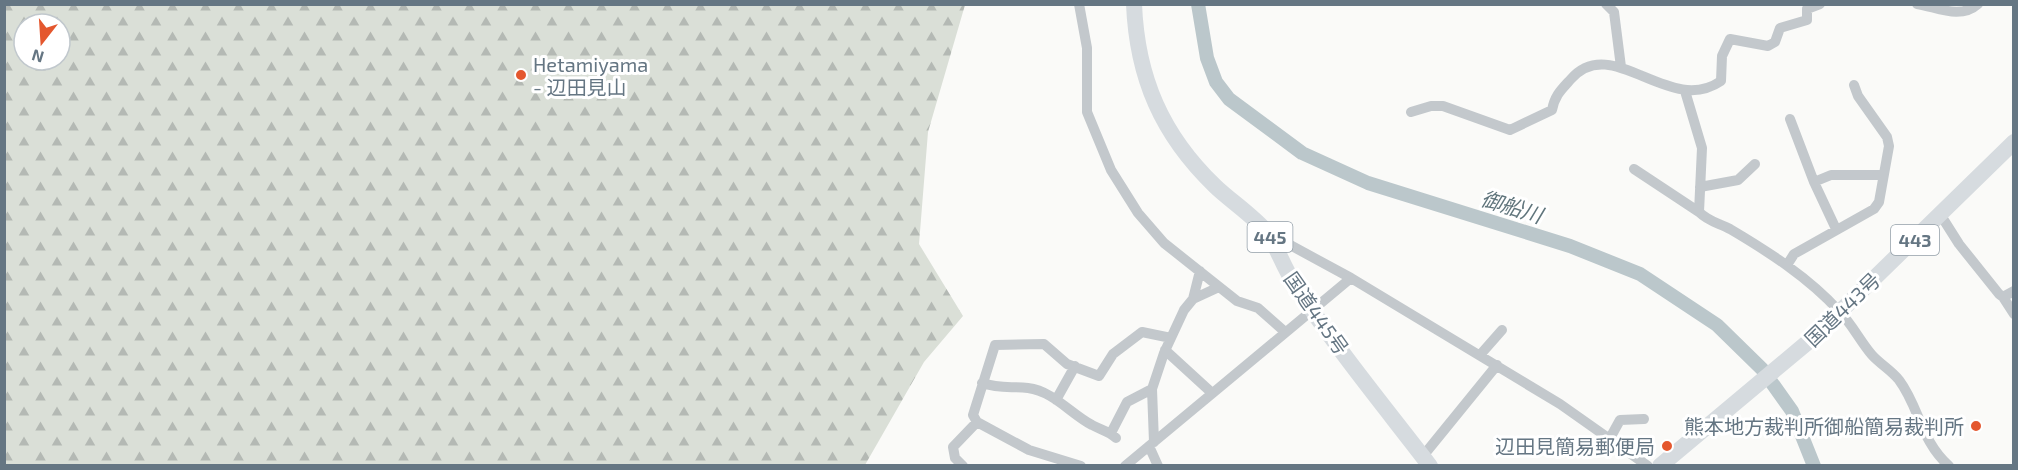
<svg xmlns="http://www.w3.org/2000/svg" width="2018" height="470" font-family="'Exo 2','Noto Sans JP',sans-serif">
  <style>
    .forest { fill: url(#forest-firs); fill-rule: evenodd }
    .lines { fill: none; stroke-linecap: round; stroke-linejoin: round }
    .river { stroke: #bbc7cb; stroke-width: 14 }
    .minor { stroke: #c3c8cc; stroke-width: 10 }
    .highway { stroke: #d6dbdf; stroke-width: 16 }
    .poi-dot { fill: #e4572e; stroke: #fff; stroke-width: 2 }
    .labels { text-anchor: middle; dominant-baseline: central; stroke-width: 6; stroke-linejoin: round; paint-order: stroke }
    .shield { fill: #fff; stroke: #939fa8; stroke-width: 1.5 }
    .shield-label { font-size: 18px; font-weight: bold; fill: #657683 }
    .poi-label { font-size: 20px; fill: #657683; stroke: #fff; text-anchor: end }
    .street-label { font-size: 20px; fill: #657683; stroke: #fff }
    .water-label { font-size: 21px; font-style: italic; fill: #60757c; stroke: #fff }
  </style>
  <defs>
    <pattern id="forest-firs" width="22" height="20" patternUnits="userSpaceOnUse" patternTransform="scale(1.5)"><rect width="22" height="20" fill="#dadfd7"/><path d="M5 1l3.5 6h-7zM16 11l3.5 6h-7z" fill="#b4b9b4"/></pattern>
  </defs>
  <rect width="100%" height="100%" fill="#fafaf8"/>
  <!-- forest -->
  <path class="forest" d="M4 5H965L928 132 919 244 963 316 924 362 865 465H5ZM24 24H60V60H24Z"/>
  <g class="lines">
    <!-- river -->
    <path class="river" d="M1198 4 1207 58 1216 82 1229 99 1302 153 1368 183 1570 246 1640 274 1717 325 1762 369 1792 411 1814 466"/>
    <!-- minor -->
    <path class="minor" d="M1079 4 1087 48V112L1111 170 1138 213 1164 243 1237 301 1258 308 1284 331
      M1606 4 1614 12 1621 67
      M1917 4C1937 7 1960 20 1978 4
      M1685 91 1702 148 1699 212C1709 222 1719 223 1730 229 1769 252 1809 278 1839 311 1852 324 1860 341 1872 355 1880 364 1891 370 1899 380 1920 408 1920 440 1949 466
      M1411 112 1431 106H1443L1510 130 1552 110C1555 95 1561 90 1571 79 1612 32 1669 117 1721 81L1722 56 1730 39 1768 46 1775 42 1780 28 1807 20V9L1820 4
      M1790 119 1814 182 1836 229
      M1634 169 1699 212
      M1814 182 1831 175H1883
      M1700 187 1738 180 1755 164
      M1940 214 1959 244 1999 294 2003 297 2014 291
      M1268 233 1351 278 1560 404 1648 466
      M1787 265 1794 254 1874 209 1879 202 1889 146 1887 137 1858 96 1854 85
      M2003 297 2014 314
      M1193 299 1219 287
      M1165 350 1212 393
      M1480 355 1502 330
      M982 383C1000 389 1011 386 1028 388 1053 391 1071 414 1092 425 1101 430 1109 431 1116 438
      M1056 400 1075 366
      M977 422 1029 450 1081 466
      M1111 433 1127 402 1152 389
      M1609 440 1620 420 1644 419
      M1154 442 1152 389 1164 353 1184 310 1193 299 1200 271
      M1149 446 1158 466
      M1423 456 1497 365
      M963 466 955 458 953 447 977 422 973 415 995 345 1044 344 1067 364 1099 376 1113 354 1142 332 1171 338
      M1125 466 1351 278"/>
    <!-- highway -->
    <path class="highway" d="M1134 4C1137 78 1162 135 1215 186 1228 199 1260 221 1269 235 1278 250 1284 268 1294 283 1335 347 1384 406 1430 466
      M1660 466 1814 337 2014 142"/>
  </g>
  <!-- markers -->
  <g class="poi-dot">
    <circle cx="521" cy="75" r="6"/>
    <circle cx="1976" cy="426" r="6"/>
    <circle cx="1667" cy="446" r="6"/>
  </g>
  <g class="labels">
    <!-- shield labels -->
    <g class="shield">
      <rect x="1247.5" y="222" width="45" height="30" rx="4.5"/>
      <rect x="1891" y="225" width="48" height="30" rx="4.5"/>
    </g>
    <g class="shield-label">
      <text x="1270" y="237">445</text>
      <text x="1915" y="240">443</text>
    </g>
    <!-- poi labels -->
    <g class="poi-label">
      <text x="533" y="64" text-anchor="start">Hetamiyama<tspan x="533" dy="23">- 辺田見山</tspan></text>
      <text x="1964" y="426">熊本地方裁判所御船簡易裁判所</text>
      <text x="1655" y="446">辺田見簡易郵便局</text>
    </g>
    <!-- street labels -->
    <g class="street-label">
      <text transform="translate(1842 309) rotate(-44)">国道443号</text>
      <text transform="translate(1317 313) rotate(55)">国道445号</text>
    </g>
    <!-- water labels -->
    <g class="water-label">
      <text transform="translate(1512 206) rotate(17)">御船川</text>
    </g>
  </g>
  <!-- border -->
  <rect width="2018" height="470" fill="none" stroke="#657683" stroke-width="12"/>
  <!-- north arrow -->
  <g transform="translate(42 42) rotate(197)"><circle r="28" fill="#ffffff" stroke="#c1c8cd" stroke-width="1.5"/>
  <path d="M0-4.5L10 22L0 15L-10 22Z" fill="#e4572e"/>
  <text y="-9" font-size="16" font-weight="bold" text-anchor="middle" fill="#657683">N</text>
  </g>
</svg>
